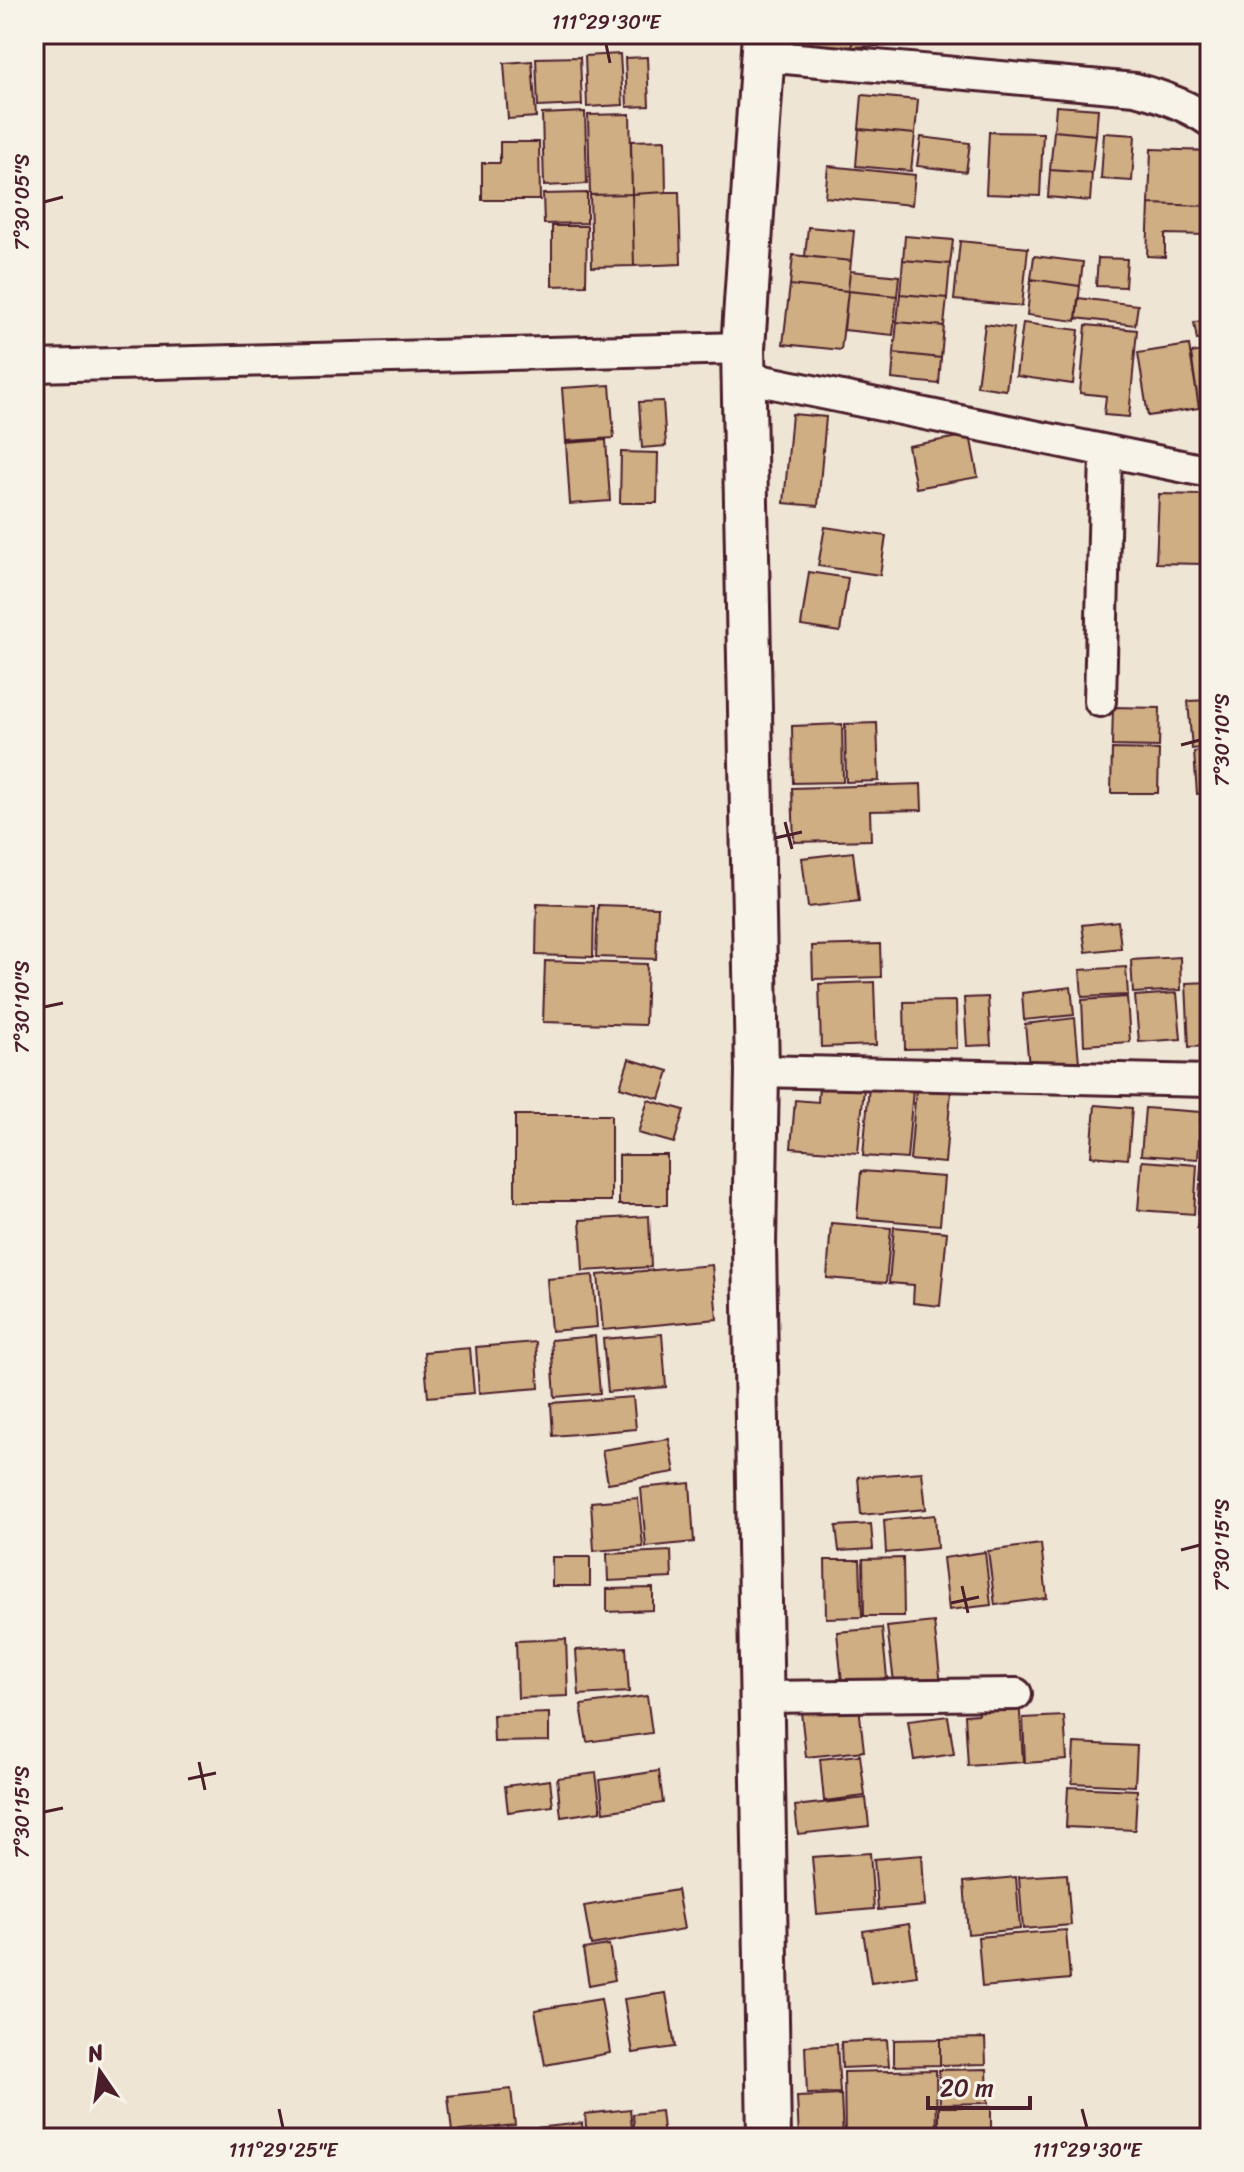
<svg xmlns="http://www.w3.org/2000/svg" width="1244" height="2172" font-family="Sriracha,sans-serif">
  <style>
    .building { fill: #d0ae83; stroke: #4a1f2b; stroke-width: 2 }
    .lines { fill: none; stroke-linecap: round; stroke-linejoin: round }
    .street-casing { stroke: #4a1f2b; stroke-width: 36 }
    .secondary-casing { stroke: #4a1f2b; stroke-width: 48 }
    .street { stroke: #f7f3e8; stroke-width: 30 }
    .secondary { stroke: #f7f3e8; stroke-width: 42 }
    .ticks { fill: none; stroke: #4a1f2b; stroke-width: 3 }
    .neatline { fill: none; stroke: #4a1f2b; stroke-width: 3 }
    .ticks-label { font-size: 20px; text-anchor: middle; fill: #4a1f2b }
  </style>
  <rect width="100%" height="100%" fill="#efe5d4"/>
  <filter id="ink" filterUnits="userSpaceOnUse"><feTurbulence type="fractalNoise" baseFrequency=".0125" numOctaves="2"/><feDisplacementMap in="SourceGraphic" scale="16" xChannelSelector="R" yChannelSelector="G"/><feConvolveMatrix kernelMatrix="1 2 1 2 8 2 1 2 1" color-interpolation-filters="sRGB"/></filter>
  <g filter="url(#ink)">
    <!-- building -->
    <path class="building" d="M548 34H600V35L548 38Z
      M811 34H852V47L812 48Z
      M852 34H905V45L852 47Z
      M620 54 623 105 587 107 585 56Z
      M580 57 582 105 538 107 536 58Z
      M647 57 649 106 627 107 625 58Z
      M532 61 536 117 508 119 504 63Z
      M862 95 918 100 915 134 859 129Z
      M1056 106 1098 109 1096 135 1054 131Z
      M585 112 587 184 544 186 542 114Z
      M630 114 632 194 590 195 588 115Z
      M859 129 915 134 911 171 856 166Z
      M1054 131 1096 135 1092 173 1050 170Z
      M989 132 1043 133 1040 196 986 194Z
      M1104 133 1135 135 1132 181 1101 179Z
      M921 137 970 143 966 172 917 166Z
      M665 140 666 192 632 194 631 141Z
      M500 142H539L540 200H482V163H500Z
      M1151 149 1210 151 1208 206 1149 204Z
      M828 166 915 175 912 205 825 197Z
      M1050 170 1092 173 1090 201 1048 197Z
      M666 192H679L681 264 634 266 632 194Z
      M587 193V223L544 224 543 194Z
      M632 194 634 266 592 267 590 195Z
      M1149 204 1208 206 1207 235 1165 234V257L1147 256Z
      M552 226H587L586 285 552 286Z
      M808 227 854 231 851 261 805 256Z
      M905 236 953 240 950 264 903 260Z
      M960 241 1028 248 1022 306 954 300Z
      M793 255 851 261 848 291 790 285Z
      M1034 256 1083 262 1080 286 1031 279Z
      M1098 258 1127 259 1125 287 1096 286Z
      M903 260 950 264 947 298 900 294Z
      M850 271 899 276 897 296 848 291Z
      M1031 279 1080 286 1076 321 1027 315Z
      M790 285 848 291 841 350 783 344Z
      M848 291 897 296 893 335 844 330Z
      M900 294 947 298 944 326 897 322Z
      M1078 298 1138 305 1135 325 1076 318Z
      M1210 320V338L1197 340 1194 322Z
      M897 322 944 326 941 358 894 353Z
      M1023 323 1079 330 1073 384 1016 376Z
      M985 324 1014 328 1006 390 977 386Z
      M1086 325 1137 330 1129 417 1104 415 1106 396 1080 393Z
      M1189 345 1199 408 1148 416 1138 353Z
      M1210 350V406L1199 408 1191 353Z
      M894 353 941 358 939 384 892 379Z
      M610 385 614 438 566 441 562 388Z
      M663 401 666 446 642 448 639 402Z
      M792 414 826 417 818 506 784 503Z
      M970 435 978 477 916 488 908 446Z
      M606 440 610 501 570 504 566 443Z
      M621 452 658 453 657 503H620Z
      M1159 494 1204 495 1202 564 1156 563Z
      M825 527 886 536 880 575 818 566Z
      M809 572 848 578 840 632 801 626Z
      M1210 700V747L1192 749 1188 701Z
      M1113 707 1160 708 1159 747 1112 746Z
      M877 723 879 781 846 782 845 724Z
      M842 724 843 782 793 783 792 726Z
      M1112 749 1159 750 1158 793H1111Z
      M1210 750V793L1197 794 1194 752Z
      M921 784 922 810 870 811 871 840 794 842 792 788Z
      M853 852 859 901 808 907 802 858Z
      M537 904 594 906 593 957 536 955Z
      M598 905 658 907 656 959 596 957Z
      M1118 921 1121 948 1086 952 1082 925Z
      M880 944 881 977 813 979 812 946Z
      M1180 957 1181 990 1133 993 1131 960Z
      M545 961 647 964 645 1025 543 1022Z
      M1126 967 1128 995 1082 997 1080 970Z
      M874 982 876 1045 821 1047 819 984Z
      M1210 982V1046L1189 1047 1186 983Z
      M1071 987 1074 1015 1024 1020 1022 993Z
      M1177 993 1181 1039 1139 1042 1135 996Z
      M988 997 991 1045 967 1046 964 998Z
      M1127 997 1130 1042 1084 1045 1082 1000Z
      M956 1001 957 1048 905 1049 904 1002Z
      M1075 1018 1079 1062 1029 1067 1025 1024Z
      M629 1059 669 1071 660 1099 620 1087Z
      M819 1085 864 1088 858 1153 791 1148 795 1100 818 1102Z
      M869 1086 913 1089 907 1159 863 1156Z
      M916 1088 951 1091 945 1163 910 1160Z
      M648 1100 684 1110 674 1143 638 1133Z
      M1095 1105 1132 1108 1128 1159 1091 1156Z
      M1145 1108 1201 1112 1198 1159 1141 1155Z
      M515 1115H611V1201H515Z
      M1204 1130H1210V1181L1200 1180Z
      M619 1155H667V1205H619Z
      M1142 1161 1197 1165 1194 1214 1138 1210Z
      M861 1171 944 1177 940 1225 857 1218Z
      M1200 1184 1210 1185V1229L1197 1228Z
      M649 1216 651 1267 583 1271 580 1220Z
      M831 1223 891 1228 886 1283 827 1278Z
      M894 1227 947 1232 940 1306 913 1303 914 1285 889 1283Z
      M712 1265 717 1319 603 1330 598 1275Z
      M593 1275 597 1327 551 1331 547 1279Z
      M662 1334 666 1387 608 1392 603 1339Z
      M595 1336 600 1393 555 1397 551 1340Z
      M536 1342 539 1388 479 1393 476 1347Z
      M470 1348 474 1393 428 1397 424 1352Z
      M633 1397 636 1429 553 1436 551 1403Z
      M669 1439 675 1472 608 1483 602 1450Z
      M922 1472 926 1509 861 1515 858 1477Z
      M690 1483 694 1542 646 1547 641 1488Z
      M638 1498 643 1547 594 1551 591 1502Z
      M935 1515 937 1548 886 1553 884 1520Z
      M871 1524 873 1549 839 1551 836 1526Z
      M1041 1544 1047 1598 995 1605 988 1551Z
      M671 1551 672 1578 608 1581 607 1554Z
      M985 1552 991 1605 949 1610 943 1558Z
      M552 1557H590V1586H552Z
      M903 1558 904 1616H864L863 1559Z
      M825 1560H860L862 1617 826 1618Z
      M653 1588V1610L607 1612V1589Z
      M934 1622 941 1685 895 1690 887 1627Z
      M882 1628 887 1678 842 1683 837 1632Z
      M566 1639 568 1696 518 1698 516 1641Z
      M626 1647 629 1692 579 1695 576 1650Z
      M647 1696 652 1733 587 1742 581 1705Z
      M1019 1697 1023 1762 968 1766 965 1715 979 1714 978 1699Z
      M859 1706 864 1751 806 1757 801 1712Z
      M549 1713V1741L494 1742 493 1715Z
      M948 1716 954 1754 914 1760 908 1721Z
      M1064 1716 1067 1760 1025 1763 1023 1718Z
      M1074 1743 1137 1746 1135 1786 1072 1783Z
      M860 1755 865 1796 824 1801 820 1759Z
      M659 1771 663 1803 604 1812 600 1780Z
      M596 1773 601 1811 561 1817 557 1778Z
      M550 1780 553 1806 508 1812 505 1786Z
      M1068 1787 1137 1790 1135 1830 1066 1827Z
      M866 1798 869 1826 798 1834 795 1806Z
      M870 1853 874 1909 817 1914 812 1857Z
      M922 1855 925 1906 878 1910 874 1859Z
      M1067 1874 1071 1925 1023 1929 1019 1877Z
      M1016 1877 1020 1929 968 1934 964 1882Z
      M677 1890 684 1929 591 1945 584 1906Z
      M909 1924 917 1976 871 1983 863 1931Z
      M1066 1930 1070 1979 982 1987 978 1937Z
      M609 1945 615 1980 589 1985 583 1949Z
      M666 1993 675 2047 633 2053 624 1999Z
      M601 1999 610 2053 545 2065 535 2010Z
      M985 2038 986 2064 940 2065V2039Z
      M940 2039V2065L894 2066V2040Z
      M887 2040 889 2066 842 2068 841 2042Z
      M837 2044 840 2093 807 2094 805 2046Z
      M987 2069 988 2103 940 2104 939 2070Z
      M936 2070 937 2138H845L844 2072Z
      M511 2089 515 2125 452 2132 448 2096Z
      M841 2095 843 2138H799L797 2097Z
      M939 2107H991V2138H939Z
      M630 2109 633 2138H587L585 2114Z
      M661 2111 664 2138H635L633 2114Z
      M582 2123 583 2138H518L517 2130Z
      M514 2131 515 2138H451V2137Z"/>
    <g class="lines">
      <!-- street casing -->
      <g class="street-casing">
        <path id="street" d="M763 56 1135 89C1162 96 1187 105 1210 121
          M34 366 743 348
          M744 377 1210 472
          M1100 701 1106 452
          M757 1071 1210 1081
          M762 1697 1016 1694"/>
      </g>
      <!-- secondary casing -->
      <g class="secondary-casing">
        <path id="secondary" d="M764 34 743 348 757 1071 754 1245 769 2138"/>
      </g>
      <!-- street -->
      <use href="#street" class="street"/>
      <!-- secondary -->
      <use href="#secondary" class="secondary"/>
    </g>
  </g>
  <!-- ticks -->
  <path class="ticks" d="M606 44 610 63M44 202 63 197M1181 745 1200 740M785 822 792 849M775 838 802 832M44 1007 63 1003M1181 1550 1200 1545M962 1586 968 1613M951 1603 979 1597M199 1762 205 1790M188 1779 216 1773M44 1812 63 1808M279 2109 283 2128M1082 2109 1087 2128"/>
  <!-- margin -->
  <rect width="1244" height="2172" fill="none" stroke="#f7f3e8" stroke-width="88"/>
  <!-- north arrow -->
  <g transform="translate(100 2072) rotate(347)" stroke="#f7f3e8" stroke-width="6" paint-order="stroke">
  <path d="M0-6L14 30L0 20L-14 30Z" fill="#4a1f2b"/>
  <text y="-12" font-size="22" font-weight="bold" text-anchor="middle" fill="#4a1f2b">N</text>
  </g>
  <!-- scale -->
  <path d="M928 2096v12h102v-12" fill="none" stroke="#4a1f2b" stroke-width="4"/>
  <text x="940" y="2096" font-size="24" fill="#4a1f2b" stroke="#f7f3e8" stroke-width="6" paint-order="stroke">20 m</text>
  <rect x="44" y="44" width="1156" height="2084" class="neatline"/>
  <g class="ticks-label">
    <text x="606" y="29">111°29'30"E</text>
    <text transform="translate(22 202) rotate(-90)" y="7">7°30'05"S</text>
    <text transform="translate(1222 740) rotate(-90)" y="7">7°30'10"S</text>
    <text transform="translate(22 1007) rotate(-90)" y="7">7°30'10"S</text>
    <text transform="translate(1222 1545) rotate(-90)" y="7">7°30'15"S</text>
    <text transform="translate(22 1812) rotate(-90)" y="7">7°30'15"S</text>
    <text x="283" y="2157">111°29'25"E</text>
    <text x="1087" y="2157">111°29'30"E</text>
  </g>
</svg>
